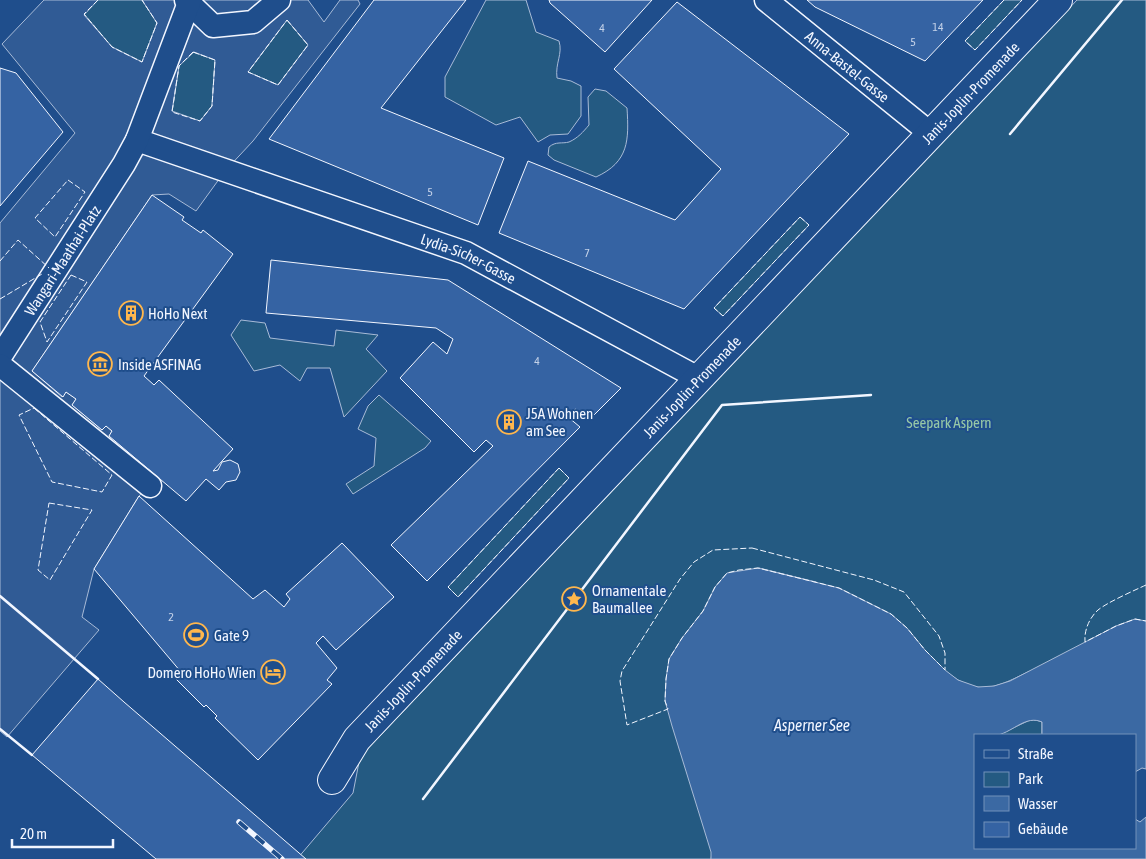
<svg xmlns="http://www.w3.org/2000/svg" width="1146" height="859" font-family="'Asap Condensed',sans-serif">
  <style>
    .green { fill: #245a82; stroke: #a8bbd7 }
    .parking { fill: #305b95; stroke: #a8bbd7; fill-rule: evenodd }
    .water { fill: #3b69a3; stroke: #a8bbd7 }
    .building { fill: #3563a3; stroke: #f2f6ff }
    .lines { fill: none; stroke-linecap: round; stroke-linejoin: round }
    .pedestrian-casing { stroke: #f2f6ff; stroke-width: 25 }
    .minor-casing { stroke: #f2f6ff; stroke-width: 30 }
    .pedestrian { stroke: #1f4e8c; stroke-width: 22 }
    .minor { stroke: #1f4e8c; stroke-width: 28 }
    .rail-casing { stroke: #f2f6ff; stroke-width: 5.5 }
    .rail { stroke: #1f4e8c; stroke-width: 4; stroke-dasharray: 11; stroke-linecap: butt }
    .fence { stroke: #f2f6ff; stroke-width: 1; stroke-dasharray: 6 2.5; stroke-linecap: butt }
    .wall { stroke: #f2f6ff; stroke-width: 2.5 }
    .labels { text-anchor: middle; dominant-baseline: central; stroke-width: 4; stroke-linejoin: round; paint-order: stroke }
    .number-label { font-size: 12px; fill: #c3d1e8 }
    .street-label { font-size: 15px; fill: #f2f6ff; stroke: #1f4e8c }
    .poi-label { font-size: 15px; fill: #f2f6ff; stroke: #1f4e8c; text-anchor: start }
    .park-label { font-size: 15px; fill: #97c8a6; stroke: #1f4e8c }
    .water-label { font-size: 16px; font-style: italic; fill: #f2f6ff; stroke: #1f4e8c }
  </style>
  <rect width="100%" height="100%" fill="#1f4e8c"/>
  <!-- green -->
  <path class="green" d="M98 0H142L157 23 142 62 112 47 84 14Z
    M486 0H526L536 32 559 41C563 54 555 63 557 78L571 81 581 86V116L568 134 550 135 538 142 520 117 496 125 445 97V77Z
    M1004 0H1022L975 50 965 41Z
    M1077 0H1146V638L1028 672C1013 679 994 690 977 687 971 686 964 683 958 680L816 582 759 568 711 859H297L353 793 360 757Z
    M287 20 308 45 278 85 248 72Z
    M193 52 215 60 212 106 200 121 172 112 179 66Z
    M595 89 606 91 627 108C629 140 629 162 596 177L554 160 548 155 549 147C556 141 562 144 569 142 578 138 583 132 589 125L588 97Z
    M800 217 809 225 723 316 714 308Z
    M241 320 265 323 270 338 334 346 336 330 378 335 366 349 387 371 344 417 330 368H307L300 381 280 365 254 371 231 335Z
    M379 395 431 441 425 448 353 494 346 484 374 466 376 438 358 429 368 406Z
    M559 468 569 478 458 597 448 587Z
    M1030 720H1036L1042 722V735H998Z"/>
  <!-- parking -->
  <path class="parking" d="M44 0H98L84 15 112 47 142 62 157 23 142 0H308L324 22 340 0H358L360 4 253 141 225 171 196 211 169 194 152 195 32 371 62 397 66 392 76 399 72 405 102 430 106 426 112 431 109 436 155 474 150 486 139 496 94 569 82 617 99 630 7 737 0 731V223L75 133 2 44ZM287 20 308 45 278 85 248 72ZM194 52 215 60 212 106 200 121 172 111 179 66Z"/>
  <!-- water -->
  <path class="water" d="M758 568 839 588 891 614 907 628 925 650 945 670 958 680 978 687 994 686 1010 681 1116 626 1135 619 1146 621V769L1142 768 1135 772V735H1042V722C1026 715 1014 731 998 735 991 737 982 735 975 735V848H1135V819L1140 822 1146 817V859H711V852L672 726 665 701 666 679 669 659 682 638 703 611 715 587 727 573Z"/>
  <!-- building -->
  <path class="building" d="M374 0H466L381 108 504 158 478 225 269 139Z
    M549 0H652L605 52 550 3Z
    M807 0H983L925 61 815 7Z
    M677 2 849 134 684 309 499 233 528 161 675 220 721 169 614 69Z
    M0 68 16 73 63 132 0 206Z
    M152 195 184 217 182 220 201 233 203 230 233 254 144 376 154 385 159 380 233 449 213 471 218 470 222 462 230 460 238 464 240 472 236 480 226 482 219 490 206 479 186 501 109 436 112 431 106 426 102 430 72 405 76 399 66 392 63 397 32 371Z
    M271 260 448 280 621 388 591 418 575 409 568 417 580 427 427 581 391 545 493 446 486 440 474 452 400 378 433 342 447 354 453 339 436 328 266 313Z
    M139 496 253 599 265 590 284 607 290 599 286 594 342 543 394 597 336 650 323 636 316 643 337 668 327 680 332 684 258 760 215 718 217 716 206 705 204 707 175 678 181 672 94 569Z
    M98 679 124 702 306 859H156L32 755Z"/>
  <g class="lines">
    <!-- pedestrian casing -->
    <g class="pedestrian-casing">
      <g id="pedestrian">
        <path d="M186 0 213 26 253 22 279 0"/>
        <path id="s1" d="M766 0 930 133"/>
        <path id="s2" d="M137 140 466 253 700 379"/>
        <path id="s3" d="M0 357 124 164 137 140 190 0"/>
        <path d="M0 365 150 486"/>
      </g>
    </g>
    <!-- minor casing -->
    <g class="minor-casing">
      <g id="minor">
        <path id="s4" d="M332 780 357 739 1058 0"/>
      </g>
    </g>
    <!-- pedestrian -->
    <use href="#pedestrian" class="pedestrian"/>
    <!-- minor -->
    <use href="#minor" class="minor"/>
    <!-- rail casing -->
    <g class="rail-casing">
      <path id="rail" d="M239 822 282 859"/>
    </g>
    <!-- rail -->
    <use href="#rail" class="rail"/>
    <!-- fence -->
    <path class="fence" d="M98 0 84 14 112 47 142 62 157 23 142 0
      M1004 0 965 41 975 50 1022 0
      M287 20 308 45 278 85 248 72Z
      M193 52 215 60 212 106 200 121 172 112 179 66Z
      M68 180 85 192 55 237 35 218Z
      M800 217 809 225 723 316 714 308Z
      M0 261 18 240 49 268
      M71 275 87 282 47 342 40 322Z
      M0 299 42 274
      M34 408 112 475 102 492 52 482 19 415Z
      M559 468 569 478 458 597 448 587Z
      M49 503 92 510 50 580 38 570Z
      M752 548 874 580 904 592 939 636 945 653V670L925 650 907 628 891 614 839 588 758 568 739 570 727 573 715 587 703 611 682 638 669 659 666 679 665 701 668 709 627 725 620 681 622 671 680 579 694 562 713 550Z
      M1146 585C1133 591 1108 602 1098 610 1089 618 1084 631 1085 642L1116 626 1135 619 1146 621"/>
    <!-- wall -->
    <path class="wall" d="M1010 134 1122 0
      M0 596 98 679
      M0 729 32 755
      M423 799 722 405 871 395"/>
  </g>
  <!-- icons -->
  <defs>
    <g id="building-ring" transform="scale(1.25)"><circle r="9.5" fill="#1f4e8c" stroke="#ffb74d" stroke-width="1.5"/><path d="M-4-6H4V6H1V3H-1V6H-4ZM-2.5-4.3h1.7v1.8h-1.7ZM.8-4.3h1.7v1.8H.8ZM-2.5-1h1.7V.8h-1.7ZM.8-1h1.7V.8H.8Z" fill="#ffb74d"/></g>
    <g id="museum-ring" transform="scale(1.25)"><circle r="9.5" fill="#1f4e8c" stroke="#ffb74d" stroke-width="1.5"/><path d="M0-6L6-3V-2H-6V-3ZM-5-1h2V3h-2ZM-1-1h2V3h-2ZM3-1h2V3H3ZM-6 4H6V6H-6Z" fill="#ffb74d"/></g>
    <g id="sight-ring" transform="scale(1.25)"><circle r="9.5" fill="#1f4e8c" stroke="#ffb74d" stroke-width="1.5"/><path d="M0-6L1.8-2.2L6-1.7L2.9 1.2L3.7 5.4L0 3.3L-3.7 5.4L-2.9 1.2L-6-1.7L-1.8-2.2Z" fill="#ffb74d"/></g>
    <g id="stadium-ring" transform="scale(1.25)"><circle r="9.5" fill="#1f4e8c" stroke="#ffb74d" stroke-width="1.5"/><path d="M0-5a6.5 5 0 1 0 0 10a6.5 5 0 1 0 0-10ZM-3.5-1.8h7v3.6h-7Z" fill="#ffb74d"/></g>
    <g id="hotel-ring" transform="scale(1.25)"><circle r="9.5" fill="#1f4e8c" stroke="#ffb74d" stroke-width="1.5"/><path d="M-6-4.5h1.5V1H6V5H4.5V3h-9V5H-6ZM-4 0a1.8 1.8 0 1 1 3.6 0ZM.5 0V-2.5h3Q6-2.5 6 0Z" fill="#ffb74d"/></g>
  </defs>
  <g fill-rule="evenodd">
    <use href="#building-ring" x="131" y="313"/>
    <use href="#museum-ring" x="100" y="364"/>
    <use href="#building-ring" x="509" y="422"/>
    <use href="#sight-ring" x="574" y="599"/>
    <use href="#stadium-ring" x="196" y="635"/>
    <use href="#hotel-ring" x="273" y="672"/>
  </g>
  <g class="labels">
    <!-- number labels -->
    <g class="number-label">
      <text x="938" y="27">14</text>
      <text x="602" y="28">4</text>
      <text x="913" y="42">5</text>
      <text x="430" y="192">5</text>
      <text x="587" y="253">7</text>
      <text x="537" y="361">4</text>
      <text x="171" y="617">2</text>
    </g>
    <!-- street labels -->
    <g class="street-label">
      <text stroke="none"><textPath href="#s1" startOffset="105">Anna-Bastel-Gasse</textPath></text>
      <text stroke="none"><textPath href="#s4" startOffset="939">Janis-Joplin-Promenade</textPath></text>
      <text stroke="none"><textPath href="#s2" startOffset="352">Lydia-Sicher-Gasse</textPath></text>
      <text stroke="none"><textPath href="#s3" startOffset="115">Wangari-Maathai-Platz</textPath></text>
      <text stroke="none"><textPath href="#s4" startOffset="534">Janis-Joplin-Promenade</textPath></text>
      <text stroke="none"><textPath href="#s4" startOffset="129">Janis-Joplin-Promenade</textPath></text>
    </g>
    <!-- poi labels -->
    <g class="poi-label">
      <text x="148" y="313">HoHo Next</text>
      <text x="118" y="364">Inside ASFINAG</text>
      <text x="526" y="413">J5A Wohnen<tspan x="526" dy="17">am See</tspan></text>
      <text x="592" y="590">Ornamentale<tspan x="592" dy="17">Baumallee</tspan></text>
      <text x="214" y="635">Gate 9</text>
      <text x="256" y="672" text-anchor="end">Domero HoHo Wien</text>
    </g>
    <!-- park labels -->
    <g class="park-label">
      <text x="949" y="422">Seepark Aspern</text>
    </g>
    <!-- water labels -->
    <g class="water-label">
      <text x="812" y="725">Asperner See</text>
    </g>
  </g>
  <!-- legend -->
  <rect x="974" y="734" width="162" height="115" fill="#1f4e8c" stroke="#7391ba"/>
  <rect x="984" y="750" width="25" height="8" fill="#1f4e8c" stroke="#7391ba"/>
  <text x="1018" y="759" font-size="15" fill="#f2f6ff">Straße</text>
  <rect x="984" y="772" width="25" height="15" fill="#245a82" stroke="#7391ba"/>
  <text x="1018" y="784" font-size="15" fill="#f2f6ff">Park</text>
  <rect x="984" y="796" width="25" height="15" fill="#3b69a3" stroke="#7391ba"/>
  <text x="1018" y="809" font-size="15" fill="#f2f6ff">Wasser</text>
  <rect x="984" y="822" width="25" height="15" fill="#3563a3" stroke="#7391ba"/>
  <text x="1018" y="834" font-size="15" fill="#f2f6ff">Gebäude</text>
  <!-- scale -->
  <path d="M12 839v8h101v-8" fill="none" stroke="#f2f6ff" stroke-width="2.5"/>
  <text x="20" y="839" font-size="15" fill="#f2f6ff" stroke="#1f4e8c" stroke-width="4" paint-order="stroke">20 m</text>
</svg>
